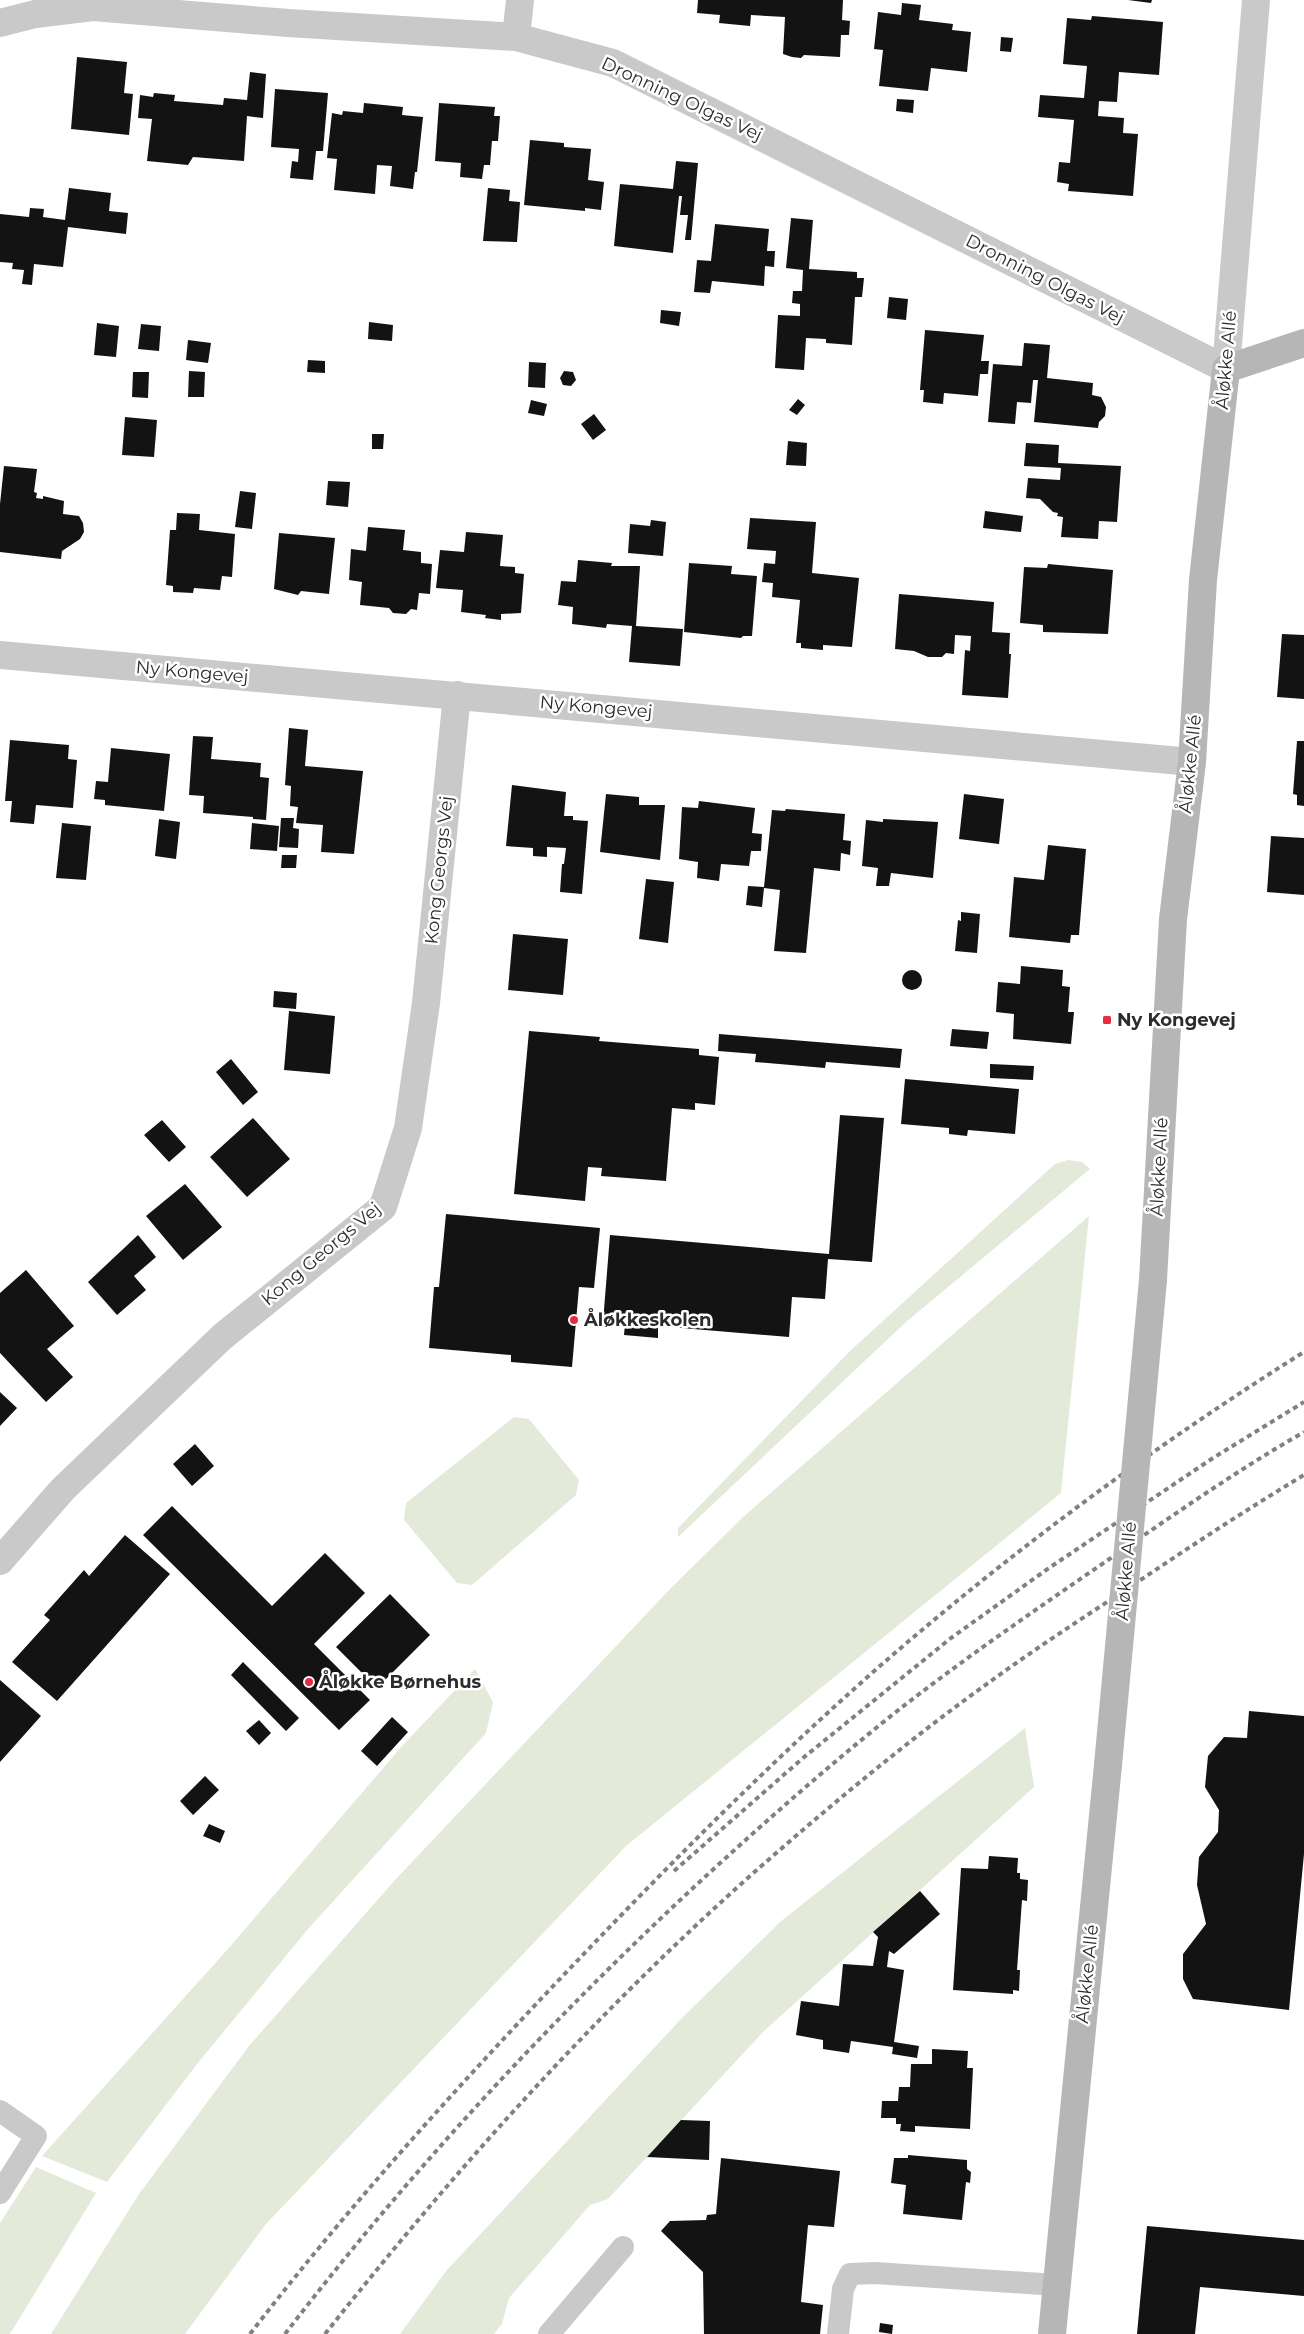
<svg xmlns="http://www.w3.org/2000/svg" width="1304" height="2334" font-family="Montserrat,sans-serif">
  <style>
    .green { fill: #e3ead9 }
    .building { fill: #131313 }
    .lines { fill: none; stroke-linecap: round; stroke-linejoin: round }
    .service { stroke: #c9c9c9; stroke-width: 22 }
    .minor { stroke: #c9c9c9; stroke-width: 28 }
    .tertiary { stroke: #c9c9c9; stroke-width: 28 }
    .secondary { stroke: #b6b6b6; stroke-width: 28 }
    .rail { stroke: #818181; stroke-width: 4; stroke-dasharray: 5 4; stroke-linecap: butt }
    .secondary-bridge { stroke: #b6b6b6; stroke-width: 28 }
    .poi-dot { fill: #e62c43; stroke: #fff; stroke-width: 2 }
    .labels { text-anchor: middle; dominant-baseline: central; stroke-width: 5; stroke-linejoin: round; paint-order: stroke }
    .street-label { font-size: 18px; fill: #2c2c2c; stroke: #fff }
    .poi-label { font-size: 18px; font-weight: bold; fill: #2c2c2c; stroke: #fff; text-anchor: start }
  </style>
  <rect width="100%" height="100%" fill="#fff"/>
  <!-- green -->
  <path class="green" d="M1068 1160 1082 1162 1090 1169 906 1322 678 1537V1528L850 1351 1055 1164Z
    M1089 1216 1061 1493 626 1846 266 2224 185 2334H51L139 2194 249 2046 395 1880 670 1589 742 1518Z
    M514 1417 529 1419 579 1480 576 1495 472 1585 457 1583 404 1520 406 1503Z
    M475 1669 493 1702 486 1733 308 1929 197 2064 107 2182 42 2156 227 1950 403 1745Z
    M1025 1728 1034 1787 764 2031 608 2199 590 2205 509 2298 502 2324 494 2334H400L447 2270 682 2018 780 1922Z
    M36 2167 96 2193 10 2334H0V2223Z"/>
  <!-- building -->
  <path class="building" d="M698 0H843L842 20 850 21 849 35H841L840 57 804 55 801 58 792 57 783 54 785 17 751 15 750 26 719 23 720 15 697 13Z
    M1128 0H1152L1151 3Z
    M902 3 921 5 919 20 953 24 952 30 971 32 967 72 931 68 928 91 879 86 883 50 874 49 878 12 901 15Z
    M1092 16 1163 22 1159 75 1119 72 1117 102 1099 101 1098 116 1124 118 1123 133 1138 134 1133 196 1068 191 1069 184 1057 182 1059 162 1070 163 1074 120 1038 117 1040 95 1084 98 1087 66 1063 64 1067 18 1091 20Z
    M1001 37 1013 38 1011 52 1000 51Z
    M77 57 127 62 124 93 133 94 129 135 71 129Z
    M250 72 266 74 263 118 247 116 244 161 193 157 188 165 147 161 152 119 138 118 140 95 153 97 154 93 175 95 174 101 223 105 224 98 247 100Z
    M275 89 328 93 323 151H316L313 180 290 178 292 161 298 162 299 149 271 147Z
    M897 99 914 100 913 113 896 111Z
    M364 103 403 107 402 115 423 117 417 172H415L413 189 390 186 392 166 377 165 375 194 334 190 337 159 327 158 332 113 342 115 343 111 363 113Z
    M439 103 495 107 494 116H500L498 141H492L490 165H484L482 179 460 177 461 163 435 161Z
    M530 140 564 143V147L591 149 588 180 604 182 601 210 585 208V211L524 205Z
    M676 161 698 163 691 240H685L688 215H680L682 196H679L673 253 614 246 620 184 673 189Z
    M69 188 111 193 109 211 128 213 126 234 68 227 63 267 34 264 32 285 22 284 24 270 12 269 13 263 0 262V214L29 217 30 208 44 209 43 217 65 220Z
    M488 188 510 190 509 201 520 202 517 242 483 241Z
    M791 218 813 220 809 269 857 272V278H864L862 297H855L852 345 826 343V339L806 338 804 370 775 368 778 315 800 316V304L792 303 793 291H802L803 270 786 268Z
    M715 224 769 229 767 251H775L774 267 765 266 764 286 712 281 710 293 694 292 697 260 711 261Z
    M889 297 908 299 906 320 887 318Z
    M661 310 681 312 679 326 660 323Z
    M369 322 393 325 392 341 368 339Z
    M97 323 119 326 116 357 94 355Z
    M141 324 161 326 159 351 138 349Z
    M925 330 984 335 981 361H989L988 374H980L978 396 944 393 943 404 923 402 924 390H920Z
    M188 340 211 343 208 363 186 360Z
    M1024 343 1050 345 1047 378 1093 383 1092 395 1101 397 1106 407 1105 416 1099 422 1098 428 1034 422 1038 380H1033L1031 403 1017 402 1015 424 988 422 993 364 1022 366Z
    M308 360 325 361V373L307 372Z
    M529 362 546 363 545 388 528 387Z
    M189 371 205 372 204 397H188Z
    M564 371 573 372 576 380 571 386 563 385 560 378Z
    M133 372H149L148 398 132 397Z
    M798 399 805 405 797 415 789 410Z
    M531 400 547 404 544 416 528 413Z
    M594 414 606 430 593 440 581 424Z
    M125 417 157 420 154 457 122 455Z
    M372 434H384L383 449H372Z
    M788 441 807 443 806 466 786 465Z
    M1026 443 1059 445 1058 463 1121 466 1117 522 1099 521 1098 539 1061 537 1063 517 1057 516 1058 513 1053 512 1040 499 1026 498 1028 478 1060 480 1061 468 1024 466Z
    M4 466 37 469 34 492 37 493 36 498 43 499V496L64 501 63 514 79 516 83 523 84 532 80 539 62 551 61 559 0 552V504Z
    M328 481 350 482 348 507 326 505Z
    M240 491 256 493 252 529 235 527Z
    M985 511 1023 516 1021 532 983 528Z
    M177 513 200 514 199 530 235 534 232 577 222 576 220 590 194 588 193 593 173 592V586L166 585 170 530H176Z
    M750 518 816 522 812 573 859 578 852 647 823 645V650L801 648V643H796L800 600 772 597 773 583 762 582 764 563 775 564 776 551 747 549Z
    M651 520 666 522 663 556 628 553 630 524 650 526Z
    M368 527 405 530 403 550 421 552V563L432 564 430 594 419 593 417 610 411 609 406 614 393 613 389 608 360 605 362 582 349 580 351 549 366 551Z
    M466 532 503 535 500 566 515 567V573L524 574 521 613 501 614V620L485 618 486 615 461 612 463 590 436 588 440 550 464 552Z
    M279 533 335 538 329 594 301 591 298 595 274 589Z
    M578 560 612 563 611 566H640L636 626 683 629 680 666 629 662 632 626 607 624 606 628 572 624 573 607 558 605 561 581 576 582Z
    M689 563 732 566 731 574 757 576 752 636H743L741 638 684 632Z
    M1048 564 1113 570 1108 634 1043 632V625L1020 623 1024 567 1047 568Z
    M899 594 994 602 992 632 1010 633 1009 654H1011L1008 698 962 695 965 650 970 651 971 636 955 635 954 654 946 653 942 657H928L914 651 895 649Z
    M1282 634 1304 635V699L1277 697Z
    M289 728 308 730 305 766 363 771 354 854 321 852 323 825 296 823 298 807 290 806 291 786 285 785Z
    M193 736 213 737 211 759 261 763 260 777 269 778 266 820 253 819V817L203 813 204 796 189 795Z
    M10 740 69 745 68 759 77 760 73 808 36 805 34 824 10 822 12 801H5Z
    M1297 741H1304V806L1297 805V795L1293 794Z
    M111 748 170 754 164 811 105 805V800L94 799 96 781 108 782Z
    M512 785 566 792 564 816H573V820L588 821 582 894 560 892 562 864H564L566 848 547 847V857L533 856V848L506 846Z
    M606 794 639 797V805H665L660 860 600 852Z
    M964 794 1004 799 999 844 959 839Z
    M699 801 755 808 752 833 762 834 761 851H751L749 866 721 864 719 881 697 878 698 862 679 859 682 807 698 808Z
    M786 809 845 814 843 840 851 841 850 855 841 853 840 871 814 868 806 953 774 951 780 890 764 888 762 907 746 905 748 886 764 887 772 810 785 811Z
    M281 818H294L293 828 299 829 298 848 279 847Z
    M159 819 180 822 176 859 155 856Z
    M883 819 938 822 933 878 891 873 889 886H876L878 868 862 866 866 820 883 822Z
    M62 823 91 826 86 880 56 878Z
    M252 823 279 826 277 851 250 849Z
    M1271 836 1304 838V895L1267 892Z
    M1048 845 1086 849 1079 935H1071L1070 943 1009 937 1014 877 1044 880Z
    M282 855H297L296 868H281Z
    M646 879 674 882 668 943 639 939Z
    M961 912 980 914 977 953 955 951 958 920 961 921Z
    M513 934 568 939 563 995 508 990Z
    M1021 966 1063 970 1062 986 1070 987 1068 1012H1074L1071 1044 1013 1039 1014 1014 996 1012 998 982 1020 984Z
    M902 980a10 10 0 1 1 20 0a10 10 0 1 1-20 0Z
    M274 991 297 993 296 1009 273 1007Z
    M289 1011 335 1016 330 1074 284 1070Z
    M952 1029 989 1032 987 1049 950 1046Z
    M529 1031 600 1037 599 1041 699 1049V1055L719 1057 715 1105 695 1103V1110L672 1108 666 1181 601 1176 602 1168 588 1167 585 1201 514 1194Z
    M719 1034 902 1049 900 1068 826 1062 825 1068 755 1062 756 1054 718 1051Z
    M231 1059 258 1092 243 1105 216 1072Z
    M990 1064 1034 1066 1033 1080 990 1078Z
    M905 1079 1019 1089 1015 1134 968 1130 967 1136 949 1134V1128L901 1124Z
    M840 1115 884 1118 872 1262 828 1259 825 1299 792 1297 789 1337 658 1326V1338L624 1335 625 1324 603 1322 610 1235 829 1254Z
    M253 1118 290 1159 247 1197 210 1157Z
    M162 1120 186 1147 169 1162 144 1135Z
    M185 1184 222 1227 183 1260 146 1216Z
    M446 1214 600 1228 594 1288 579 1287 572 1367 511 1362V1355L429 1348 434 1287H439Z
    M138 1235 156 1257 134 1276 146 1290 117 1315 88 1282Z
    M26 1270 74 1326 47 1349 73 1377 46 1402 0 1353V1293Z
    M0 1392 17 1408 0 1426Z
    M195 1444 214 1466 192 1486 173 1464Z
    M172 1506 272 1606 325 1553 365 1593 314 1644 370 1700 339 1730 143 1535Z
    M125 1535 170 1574 57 1701 12 1662 50 1620 44 1615 84 1570 89 1576Z
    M390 1594 430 1635 377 1688 336 1647Z
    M243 1662 299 1718 286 1731 231 1675Z
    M0 1680 41 1716 0 1762Z
    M1249 1711 1304 1716V1854L1289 2010 1193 1999 1183 1979V1954L1206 1924 1197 1885 1199 1857 1218 1832 1219 1810 1205 1787 1208 1756 1224 1737 1247 1738Z
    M392 1717 408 1732 377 1766 361 1751Z
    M259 1720 271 1733 259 1745 246 1731Z
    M205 1776 219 1790 193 1815 180 1801Z
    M209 1824 225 1831 220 1843 203 1836Z
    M989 1856 1018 1858 1017 1873H1020V1879L1028 1880 1027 1901 1022 1900 1017 1970H1020L1019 1991 1013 1990V1994L953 1990 961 1868 988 1869Z
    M920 1891 940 1914 894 1954 889 1951 887 1967 904 1970 894 2042 919 2046 917 2058 892 2054 893 2047 851 2041 849 2053 823 2049V2040L796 2035 801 2001 839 2006 843 1964 873 1966 878 1937 873 1932Z
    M932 2049 968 2051 967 2068H973L970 2129 915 2126V2132L900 2131 901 2124H896V2118H881L882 2101H898L899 2087H910L911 2064H932Z
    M681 2120 710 2121 709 2160 647 2157Z
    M908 2155 967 2160V2169L971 2172 970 2183 966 2182 962 2220 903 2214 906 2185 891 2183 894 2158H908Z
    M721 2158 840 2171 834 2227 808 2225 801 2302 823 2305 820 2334H704L703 2272 661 2231 670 2221 706 2220 707 2215 716 2214Z
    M1147 2226 1304 2240V2296L1200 2287 1195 2334H1137Z
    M880 2323 893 2325 892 2334 879 2332Z"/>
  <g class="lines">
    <!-- service -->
    <path class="service" d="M0 2111 36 2136 0 2193
      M549 2334 623 2247
      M838 2334 843 2289 850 2274 875 2273 1056 2285"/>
    <!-- minor -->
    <path class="minor" d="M0 23 35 14 93 7 288 23 516 37 613 63 1226 369
      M516 37 520 0
      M0 655 1192 762
      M0 1561 63 1489 222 1337 383 1207 408 1128 426 1003 457 695"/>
    <!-- tertiary -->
    <path class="tertiary" d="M1226 369 1256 0"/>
    <!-- secondary -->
    <path class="secondary" d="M1153 1280 1173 919 1192 762 1203 580 1226 369 1304 343
      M1052 2334 1108 1765"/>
    <!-- rail -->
    <path class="rail" d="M674 1871 803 1758 951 1638 1049 1568 1213 1458 1304 1402
      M250 2334C345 2211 449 2096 556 1983 658 1876 761 1771 872 1673 1005 1556 1154 1446 1304 1352
      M285 2334C408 2174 545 2026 693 1888 760 1826 829 1765 901 1708 968 1656 1038 1608 1108 1560 1172 1516 1236 1471 1304 1432
      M325 2334C455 2170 594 2015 750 1876 827 1808 907 1741 991 1681 1035 1649 1081 1619 1127 1589 1185 1550 1244 1511 1304 1475"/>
    <!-- secondary-bridge -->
    <path class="secondary-bridge" d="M1108 1765 1153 1280"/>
  </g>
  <!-- markers -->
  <g class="poi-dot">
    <rect x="1102" y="1015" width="10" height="10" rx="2.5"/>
    <circle cx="574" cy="1320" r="5"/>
    <circle cx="309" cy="1682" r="5"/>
  </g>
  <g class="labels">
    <!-- street labels -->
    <g class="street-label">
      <text transform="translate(682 99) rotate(25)">Dronning Olgas Vej</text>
      <text transform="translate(1045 279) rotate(27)">Dronning Olgas Vej</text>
      <text transform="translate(1226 360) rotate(-85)">Åløkke Allé</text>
      <text transform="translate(192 672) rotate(5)">Ny Kongevej</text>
      <text transform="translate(596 707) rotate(5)">Ny Kongevej</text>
      <text transform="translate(1190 764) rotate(-84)">Åløkke Allé</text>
      <text transform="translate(439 870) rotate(-84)">Kong Georgs Vej</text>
      <text transform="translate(1159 1167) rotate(-87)">Åløkke Allé</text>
      <text transform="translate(321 1254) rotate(-40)">Kong Georgs Vej</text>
      <text transform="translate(1126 1571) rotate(-85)">Åløkke Allé</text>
      <text transform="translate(1087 1974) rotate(-84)">Åløkke Allé</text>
    </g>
    <!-- poi labels -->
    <g class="poi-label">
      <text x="1117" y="1020">Ny Kongevej</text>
      <text x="584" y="1320">Åløkkeskolen</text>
      <text x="319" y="1682">Åløkke Børnehus</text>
    </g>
  </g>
</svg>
